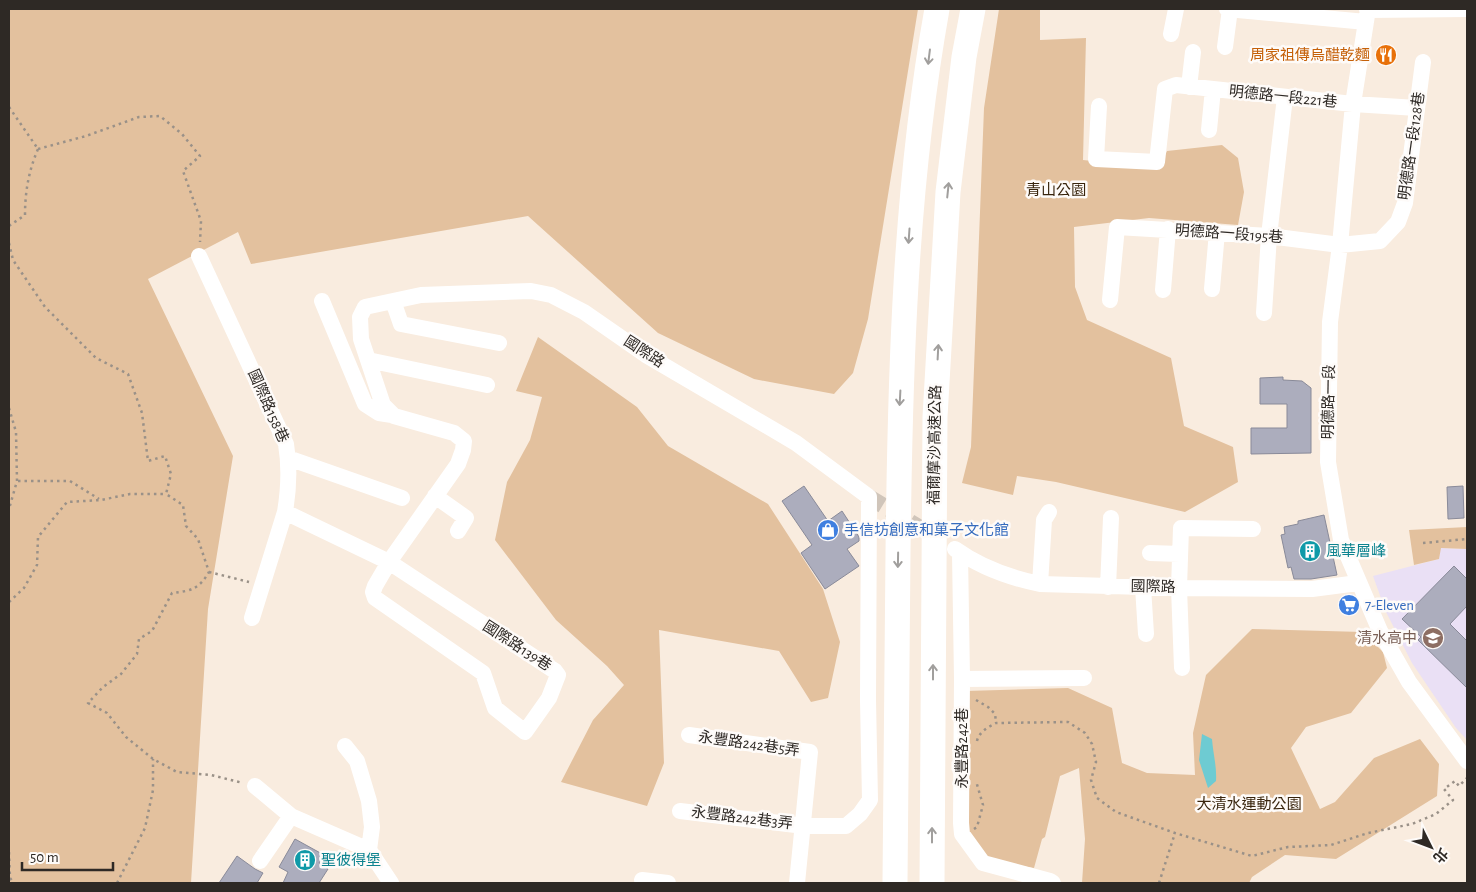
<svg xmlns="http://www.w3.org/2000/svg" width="1476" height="892" font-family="'Alegreya Sans','Noto Sans TC',sans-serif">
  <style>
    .education { fill: #eae0f5 }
    .green { fill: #e3c19e }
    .water { fill: #6ecbd2 }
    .building { fill: #acadbd; stroke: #898a99 }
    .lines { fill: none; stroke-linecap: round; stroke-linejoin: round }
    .minor-tunnel { stroke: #d0c5ba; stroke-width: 16; stroke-dasharray: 16 8; stroke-linecap: butt }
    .path { stroke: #9a9188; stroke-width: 2.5; stroke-dasharray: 2.5 4; stroke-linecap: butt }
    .minor { stroke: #fff; stroke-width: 16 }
    .highway { stroke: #fff; stroke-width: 25 }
    .oneway { stroke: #a19f9d }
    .labels { text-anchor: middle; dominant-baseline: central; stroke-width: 5; stroke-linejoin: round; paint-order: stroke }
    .food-label { font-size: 15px; fill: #c56008; stroke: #fefbf9; text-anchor: end }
    .street-label { font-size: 15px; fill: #2e2925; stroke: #fefbf9 }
    .park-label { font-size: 15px; fill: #39250d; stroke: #fefbf9 }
    .shop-label { font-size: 15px; fill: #366cbe; stroke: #fefbf9; text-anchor: start }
    .culture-label { font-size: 15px; fill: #0d838f; stroke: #fefbf9; text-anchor: start }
    .education-label { font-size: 15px; fill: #785e54; stroke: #fefbf9; text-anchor: end }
  </style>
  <rect width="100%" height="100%" fill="#f9ecdf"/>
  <!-- education -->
  <path class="education" d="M1440 548 1467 549V740L1456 728 1412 663 1386 612 1373 576 1439 559Z"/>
  <!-- green -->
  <path class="green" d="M9 9H918L868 319 853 373 834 394 754 379 658 333 528 216 251 264 238 232 148 279 233 456 208 609 191 883H9Z
    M999 9H1040V40L1086 38 1083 160 1159 168 1167 151 1222 145 1238 158 1244 192 1238 225 1149 218 1074 227 1075 287 1087 320 1171 358 1184 426 1233 447 1238 482 1185 512 1056 482 1017 476 1013 495 962 483 971 447 984 108Z
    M538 337 637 407 668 446 768 504 823 589 840 642 828 698 811 702 779 651 659 630 664 763 647 806 561 782 593 720 624 685 607 666 556 620 495 540 507 482 530 440 542 397 516 391Z
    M1467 527V549L1441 548 1439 559 1414 565 1409 530Z
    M1252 629 1363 632 1383 652 1387 668 1351 713 1306 727 1291 748 1320 809 1335 802 1374 758 1420 739 1439 764 1437 796 1336 859 1285 855 1252 877 1249 883H1082L1085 839 1079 768 1060 776 1045 837 1042 839 1034 868 987 861 963 826 965 691 1068 688 1112 708 1122 763 1147 773 1195 775 1193 733 1206 675Z"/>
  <!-- water -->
  <path class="water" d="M1202 734 1212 739C1213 753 1217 767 1216 781L1208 788 1199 760Z"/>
  <!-- building -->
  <path class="building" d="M1283 377V380L1302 381 1311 388V453L1251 454V428H1287V404H1260V378Z
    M804 486 828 521 842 511 859 537V541L847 549 859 566 825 589 801 553 812 545 782 501Z
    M1463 486 1464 518 1448 519 1447 487Z
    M1324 515 1337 575 1311 579H1294L1291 567 1288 568 1281 535 1285 534 1284 527 1298 524V521Z
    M1454 566 1467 579V606L1450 624 1467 641V688L1418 640 1421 637 1402 619Z
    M295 839 324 855 319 863 328 869 319 883H283L288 872 279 867Z
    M237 856 255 869 263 873 257 883H219Z"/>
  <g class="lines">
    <!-- minor-tunnel -->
    <path class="minor-tunnel" d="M869 497 940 540"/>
    <!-- path -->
    <path class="path" d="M9 107 38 149
      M38 149 86 136 139 117 160 116 182 134 200 156 183 171 201 221 200 242
      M9 226 25 215C25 191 29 170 38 149
      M9 243 13 260 45 307 96 358 128 374 142 413 148 461 165 456 171 474 166 494 183 505 186 526 198 539 209 572C199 589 191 591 172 593L152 631 139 639 137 654 121 674 103 687 88 703 107 713 126 737 153 759 177 772 211 775 243 783
      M9 408 16 432 17 481 9 509
      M18 481H70L99 499
      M1423 543 1467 539
      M209 572 249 582
      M9 602 24 588 37 565 38 537 67 502 101 500 130 494H166
      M976 700 988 707 995 714 996 722
      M977 741C979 732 988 727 996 723L1068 722 1085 733 1092 744 1096 762 1091 780 1097 798 1116 812 1175 833 1252 856 1288 847 1331 845 1368 833 1412 824 1436 814 1453 800 1444 789 1455 781 1459 786 1467 778
      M974 829 977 827 983 805 976 781
      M9 852 10 878 14 883
      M117 883 145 828 153 790V759
      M1159 883 1175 833"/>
    <!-- minor -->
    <path class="minor" d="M1227 9 1366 22
      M1368 9 1353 104 1340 245 1330 322 1328 462 1341 540 1380 631 1409 682 1467 761
      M1367 10 1467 9
      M1171 34 1176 9
      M1225 47 1230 9
      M1189 87 1193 52
      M1099 106 1096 159 1157 162 1165 89 1176 85 1353 104 1417 108
      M1209 130 1213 89
      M199 256 286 444C290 468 289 488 285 512L389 562 555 671 558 675 549 698 525 732 495 708 483 673 375 598 373 592 375 586 389 562 458 464 463 450 464 441 454 433 394 416 383 405 361 339 360 317 365 307 421 295 531 291 551 295 584 312 646 355 796 443 869 497 868 700 870 800 860 814 846 826H804L680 811
      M1212 289 1217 232
      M1163 290 1168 229
      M1110 300 1117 227 1269 236 1340 245 1380 241 1398 222 1405 203 1423 62
      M322 301 365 404 379 413 392 415
      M393 301 401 324 499 343
      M1264 313 1269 236 1285 97
      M368 360 487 385
      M288 458 402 498
      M435 496 466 518 458 531
      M955 549C980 567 1011 578 1040 584L1179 588 1312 589 1358 583
      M960 553 962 679 961 823 962 834 983 863 1050 881 1053 883
      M1150 553 1180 554
      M1040 584 1044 520 1049 512
      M1108 587 1111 518
      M1143 587 1146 634
      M252 618 285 512
      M1182 668 1179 588 1181 528 1253 529
      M962 679 1084 678
      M689 735 810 752 797 883
      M345 746 357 761 369 801 372 827 369 850
      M255 786 291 816 369 850 391 883
      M260 861 291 816
      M642 880 668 883"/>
    <!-- highway -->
    <path class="highway" d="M895 883C895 773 896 663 898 553 900 371 905 188 937 9
      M932 883 935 417 948 192 964 57 973 9"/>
  </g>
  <!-- one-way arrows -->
  <defs><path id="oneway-shaft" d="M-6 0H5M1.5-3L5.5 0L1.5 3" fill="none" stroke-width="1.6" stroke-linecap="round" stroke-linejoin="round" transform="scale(1.25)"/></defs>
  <g class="oneway">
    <use href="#oneway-shaft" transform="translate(929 57) rotate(97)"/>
    <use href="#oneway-shaft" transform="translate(948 190) rotate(-84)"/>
    <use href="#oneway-shaft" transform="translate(909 236) rotate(94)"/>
    <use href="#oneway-shaft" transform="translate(938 352) rotate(-87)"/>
    <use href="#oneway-shaft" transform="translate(900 398) rotate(93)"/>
    <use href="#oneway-shaft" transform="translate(898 560) rotate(91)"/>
    <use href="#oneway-shaft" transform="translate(933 672) rotate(-90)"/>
    <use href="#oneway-shaft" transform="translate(932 835) rotate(-90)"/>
  </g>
  <!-- icons -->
  <defs>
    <g id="restaurant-disc" transform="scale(1.125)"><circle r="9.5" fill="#e8710a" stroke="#fefbf9"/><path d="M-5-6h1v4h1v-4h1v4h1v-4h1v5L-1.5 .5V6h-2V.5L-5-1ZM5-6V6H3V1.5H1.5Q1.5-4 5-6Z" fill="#fff"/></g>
    <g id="shop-disc" transform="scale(1.125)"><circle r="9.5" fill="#3f7fe0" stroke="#fefbf9"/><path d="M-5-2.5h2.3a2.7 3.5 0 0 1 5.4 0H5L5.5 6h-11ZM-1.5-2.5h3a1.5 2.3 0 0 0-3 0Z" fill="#fff"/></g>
    <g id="building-disc" transform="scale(1.125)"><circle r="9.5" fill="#0f9aa8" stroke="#fefbf9"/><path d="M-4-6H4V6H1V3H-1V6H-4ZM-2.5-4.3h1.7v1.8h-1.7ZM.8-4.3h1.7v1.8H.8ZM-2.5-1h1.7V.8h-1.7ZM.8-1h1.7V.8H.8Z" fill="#fff"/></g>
    <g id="supermarket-disc" transform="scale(1.125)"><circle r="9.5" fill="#3f7fe0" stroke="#fefbf9"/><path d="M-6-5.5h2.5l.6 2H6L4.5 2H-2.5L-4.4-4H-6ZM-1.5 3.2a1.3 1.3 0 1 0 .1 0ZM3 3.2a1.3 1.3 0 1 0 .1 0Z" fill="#fff"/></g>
    <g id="school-disc" transform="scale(1.125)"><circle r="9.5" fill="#8d6e63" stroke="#fefbf9"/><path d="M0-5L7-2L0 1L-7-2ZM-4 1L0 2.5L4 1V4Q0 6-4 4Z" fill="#fff"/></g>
  </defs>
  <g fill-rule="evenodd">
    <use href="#restaurant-disc" x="1386" y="55"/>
    <use href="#shop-disc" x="828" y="530"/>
    <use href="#building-disc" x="1310" y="551"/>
    <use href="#supermarket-disc" x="1349" y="605"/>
    <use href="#school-disc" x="1433" y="638"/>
    <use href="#building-disc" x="305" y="860"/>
  </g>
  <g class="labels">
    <!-- food labels -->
    <g class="food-label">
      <text x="1370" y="55">周家祖傳烏醋乾麵</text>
    </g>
    <!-- street labels -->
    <g class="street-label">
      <text transform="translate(1283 97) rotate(6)">明德路一段221巷</text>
      <text transform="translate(1412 146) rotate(-82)">明德路一段128巷</text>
      <text transform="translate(1229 234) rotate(4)">明德路一段195巷</text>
      <text transform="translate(644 352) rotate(33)">國際路</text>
      <text transform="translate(1329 402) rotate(-89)">明德路一段</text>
      <text transform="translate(268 406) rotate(66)">國際路158巷</text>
      <text transform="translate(935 445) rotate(-89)">福爾摩沙高速公路</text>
      <text transform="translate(1153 587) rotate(1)">國際路</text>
      <text transform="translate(517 646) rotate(33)">國際路139巷</text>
      <text transform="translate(749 744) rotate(8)">永豐路242巷5弄</text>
      <text transform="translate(962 748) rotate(-90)">永豐路242巷</text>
      <text transform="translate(742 818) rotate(7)">永豐路242巷3弄</text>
    </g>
    <!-- park labels -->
    <g class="park-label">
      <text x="1056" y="190">青山公園</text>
      <text x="1249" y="804">大清水運動公園</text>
    </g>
    <!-- shop labels -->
    <g class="shop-label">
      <text x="844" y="530">手信坊創意和菓子文化館</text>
      <text x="1365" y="605">7-Eleven</text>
    </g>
    <!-- culture labels -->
    <g class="culture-label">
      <text x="1326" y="551">風華層峰</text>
      <text x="321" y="860">聖彼得堡</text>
    </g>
    <!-- education labels -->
    <g class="education-label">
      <text x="1417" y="638">清水高中</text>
    </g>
  </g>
  <!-- border -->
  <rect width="1476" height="892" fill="none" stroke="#2e2925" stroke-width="20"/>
  <!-- north arrow -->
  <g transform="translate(1431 847) rotate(132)" stroke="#fefbf9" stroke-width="4" paint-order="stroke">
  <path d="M0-4L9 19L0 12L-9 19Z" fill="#2e2925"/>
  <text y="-8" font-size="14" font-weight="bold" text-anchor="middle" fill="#2e2925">北</text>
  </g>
  <!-- scale -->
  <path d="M22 862v8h91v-8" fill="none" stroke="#2e2925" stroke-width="2.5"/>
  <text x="30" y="862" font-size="15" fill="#2e2925" stroke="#fefbf9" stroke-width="4" paint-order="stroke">50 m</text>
</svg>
